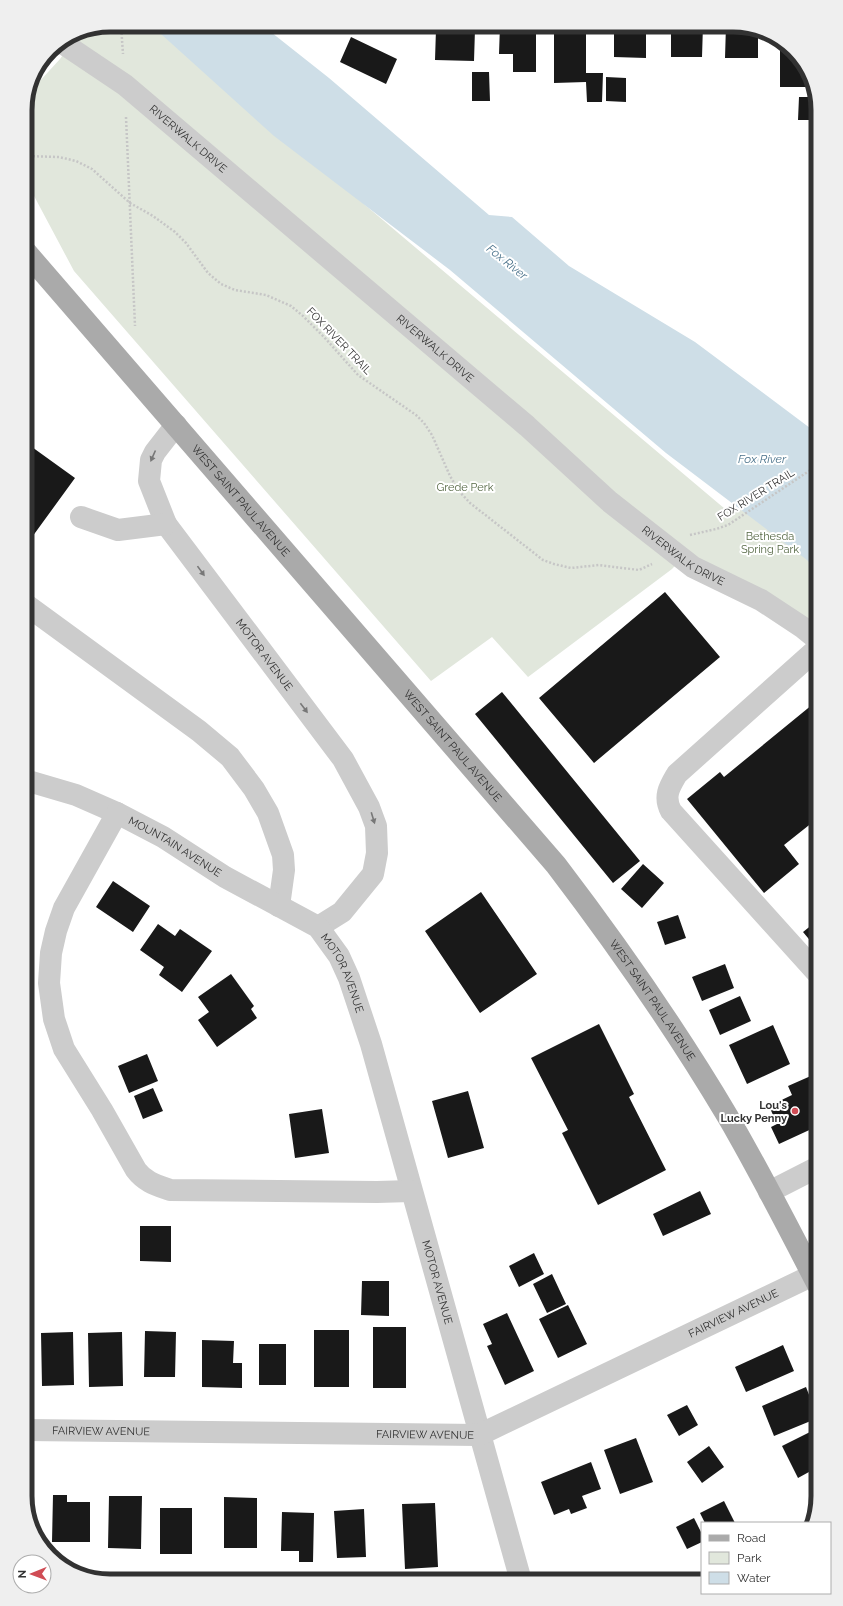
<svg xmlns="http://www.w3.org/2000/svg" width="843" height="1606" font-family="Raleway,sans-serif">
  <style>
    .green { fill: #e1e7dc }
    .water { fill: #cedee7 }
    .building { fill: #191919 }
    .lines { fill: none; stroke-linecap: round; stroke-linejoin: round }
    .path { stroke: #c6c6c6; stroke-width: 2.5; stroke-dasharray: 2 2; stroke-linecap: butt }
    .minor { stroke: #ccc; stroke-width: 22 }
    .major { stroke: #aaa; stroke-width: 22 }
    .oneway { fill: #777 }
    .poi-dot { fill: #d04c55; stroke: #fff; stroke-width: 1.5 }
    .labels { text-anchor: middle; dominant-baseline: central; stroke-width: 4; stroke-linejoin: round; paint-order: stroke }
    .street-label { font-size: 11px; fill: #323232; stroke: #fff }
    .park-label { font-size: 11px; fill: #556844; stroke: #fff }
    .poi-label { font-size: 11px; font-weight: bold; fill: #323232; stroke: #fff; text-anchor: end }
    .water-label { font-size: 12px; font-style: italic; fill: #49718a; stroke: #fff }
    .rim { fill: none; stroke: #323232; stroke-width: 5 }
  </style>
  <rect width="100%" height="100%" fill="#fff"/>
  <!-- green -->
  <path class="green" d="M110 25H152L731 514 818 442V627L687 553 672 569 528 677 492 637 431 681 74 271 25 179V105L27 95 60 59 80 31Z"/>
  <!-- water -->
  <path class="water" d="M151 25H262L329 78 489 215 512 217 569 266 695 342 818 434V572L807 560 666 453 450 270 274 136Z"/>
  <!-- building -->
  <path class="building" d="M500 25H536V72H513V54H499Z
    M554 25H586V73H603L602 102H587L586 82 554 83Z
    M614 25H646V58L614 57Z
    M671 25H703L702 57H671Z
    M726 25H739L758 32V58H725Z
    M436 29H475L474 61 435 60Z
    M351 37 397 59 386 84 340 62Z
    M780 41 785 42 811 77 813 87H780Z
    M472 72H489L490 101H472Z
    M606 77 626 78V102L606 101Z
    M799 97H815L818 110V120H798Z
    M25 442 75 478 27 544 25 543Z
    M665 592 720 657 594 763 539 698Z
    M502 692 640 861 613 883 475 714Z
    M818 700V818L784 845 799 864 764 893 687 799 720 772 724 777Z
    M643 864 664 883 642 908 621 889Z
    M113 881 150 906 133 932 96 907Z
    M481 892 537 974 480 1013 425 931Z
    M678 915 686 938 665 945 657 922Z
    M818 920V950L803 932Z
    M158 924 175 936 180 929 212 951 182 992 159 975 164 967 140 950Z
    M725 964 734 988 702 1001 692 977Z
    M231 974 254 1006 251 1009 257 1018 217 1047 198 1020 209 1012 198 997Z
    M740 996 751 1021 720 1035 709 1010Z
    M599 1024 634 1094 629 1097 666 1170 598 1205 562 1133 568 1130 531 1058Z
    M773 1025 790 1064 747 1084 729 1045Z
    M147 1054 158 1081 129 1093 118 1066Z
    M813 1075 818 1086V1117L815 1119 818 1126 779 1144 771 1127 777 1124 769 1106 792 1095 788 1086Z
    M153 1088 163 1111 143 1119 134 1096Z
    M468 1091 484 1148 448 1158 432 1101Z
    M322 1109 329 1153 295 1158 289 1114Z
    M700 1191 711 1214 663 1236 653 1214Z
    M140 1226H171V1262L140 1261Z
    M534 1253 544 1274 519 1287 509 1266Z
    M552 1274 566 1304 547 1313 533 1284Z
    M362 1281H389V1316L361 1315Z
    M568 1305 587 1344 558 1358 539 1319Z
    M507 1313 534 1371 505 1385 487 1346 492 1344 483 1324Z
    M373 1327H406V1388H373Z
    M314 1330H349V1387H314Z
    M145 1331 176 1332 175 1377H144Z
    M73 1332 74 1385 42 1386 41 1333Z
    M122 1332 123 1386 89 1387 88 1333Z
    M202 1340 234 1341 233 1363H242V1388L202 1387Z
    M259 1344H286V1385H259Z
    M783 1345 794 1371 746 1392 735 1367Z
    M806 1387 818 1418 774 1436 762 1406Z
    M687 1405 698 1425 679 1436 667 1415Z
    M818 1428V1467L798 1478 782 1446Z
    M636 1438 653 1482 620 1494 604 1450Z
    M709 1446 724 1467 702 1483 687 1462Z
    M591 1462 601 1489 582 1496 587 1508 571 1514 569 1509 554 1515 541 1482Z
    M53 1495H67V1502H90V1542H52Z
    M109 1496H142L141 1549 108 1548Z
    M224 1497 257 1498V1548H224Z
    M724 1501 735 1523H705L700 1513Z
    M435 1503 438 1567 405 1569 402 1504Z
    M160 1508H192V1554H160Z
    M364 1509 366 1557 337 1558 334 1511Z
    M282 1512 314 1513 313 1562H299V1551H281Z
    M694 1518 702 1534V1542L687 1549 676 1527Z"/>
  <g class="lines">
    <!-- path -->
    <path class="path" d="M121 25 123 54
      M126 117 135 326
      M25 156 59 157 76 161 92 169 130 203 153 216 175 232 186 243 208 273 221 284 235 290 266 295 291 306 303 316 324 337 358 375 416 415 424 423 432 435 450 476 459 491 470 503 543 560 554 564 571 568 599 565 639 570 652 564
      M690 535 716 529 728 525 818 465"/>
    <!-- minor -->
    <g class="minor">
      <path id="s1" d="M61 42 125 85 527 426 610 502 693 567 761 600 802 627 818 640"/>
      <path id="s2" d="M176 425 155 452 151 460 149 481 166 524 343 759 369 807 376 826 377 853 373 874 342 912 318 927"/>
      <path d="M81 517 118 530 166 524"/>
      <path d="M25 604 199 731 230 757 254 789 268 813 283 855 284 870 279 906"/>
      <path id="s3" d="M25 780 76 795 117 813 163 837 225 877 318 927 339 956 349 978 371 1044 521 1581"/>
      <path d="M117 813 64 908 56 931 51 953 49 983 54 1019 64 1049 102 1110 136 1170C145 1182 156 1185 170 1190L377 1192 411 1191"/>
      <path d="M818 974 671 811C663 796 670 786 677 774L818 648"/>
      <path d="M769 1192 818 1167"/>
      <path id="s4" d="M25 1430 479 1435 813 1275"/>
    </g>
    <!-- major -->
    <path class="major" id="s5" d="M25 251 556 865C617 945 677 1031 728 1117 760 1172 789 1229 818 1285"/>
  </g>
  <!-- one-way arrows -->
  <defs><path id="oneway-solid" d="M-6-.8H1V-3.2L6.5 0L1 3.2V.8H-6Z"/></defs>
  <g class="oneway">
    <use href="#oneway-solid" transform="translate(153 456) rotate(114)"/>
    <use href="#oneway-solid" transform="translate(201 571) rotate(54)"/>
    <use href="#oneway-solid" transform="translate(304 708) rotate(53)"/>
    <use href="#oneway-solid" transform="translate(373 818) rotate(73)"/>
  </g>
  <!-- markers -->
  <circle class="poi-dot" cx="795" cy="1111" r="4"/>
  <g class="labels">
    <!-- street labels -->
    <g class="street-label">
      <text stroke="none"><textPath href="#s1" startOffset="160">RIVERWALK DRIVE</textPath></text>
      <text transform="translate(339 341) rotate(46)">FOX RIVER TRAIL</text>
      <text stroke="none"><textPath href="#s1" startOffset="484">RIVERWALK DRIVE</textPath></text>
      <text transform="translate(756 495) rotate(-32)">FOX RIVER TRAIL</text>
      <text stroke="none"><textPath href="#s5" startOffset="330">WEST SAINT PAUL AVENUE</textPath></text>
      <text stroke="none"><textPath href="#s1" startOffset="808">RIVERWALK DRIVE</textPath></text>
      <text stroke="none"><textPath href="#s2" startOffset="274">MOTOR AVENUE</textPath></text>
      <text stroke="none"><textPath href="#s5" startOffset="654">WEST SAINT PAUL AVENUE</textPath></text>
      <text stroke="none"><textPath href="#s3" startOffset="165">MOUNTAIN AVENUE</textPath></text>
      <text stroke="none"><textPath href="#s3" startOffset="382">MOTOR AVENUE</textPath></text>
      <text stroke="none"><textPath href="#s5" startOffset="978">WEST SAINT PAUL AVENUE</textPath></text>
      <text stroke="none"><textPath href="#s3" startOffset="706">MOTOR AVENUE</textPath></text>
      <text stroke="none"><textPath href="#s4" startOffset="736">FAIRVIEW AVENUE</textPath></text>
      <text stroke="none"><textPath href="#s4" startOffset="76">FAIRVIEW AVENUE</textPath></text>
      <text stroke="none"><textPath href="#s4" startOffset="400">FAIRVIEW AVENUE</textPath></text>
    </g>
    <!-- park labels -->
    <g class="park-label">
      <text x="465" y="487">Grede Perk</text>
      <text x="770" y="536">Bethesda<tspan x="770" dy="13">Spring Park</tspan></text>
    </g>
    <!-- poi labels -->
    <g class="poi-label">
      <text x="787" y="1105">Lou's<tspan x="787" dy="13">Lucky Penny</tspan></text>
    </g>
    <!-- water labels -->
    <g class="water-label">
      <text transform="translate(507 262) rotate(39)">Fox River</text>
      <text x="762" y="459">Fox River</text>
    </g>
  </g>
  <!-- crop -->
  <path d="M0 0H843V1606H0ZM110 32H733A78 78 0 0 1 811 110V1496A78 78 0 0 1 733 1574H110A78 78 0 0 1 32 1496V110A78 78 0 0 1 110 32Z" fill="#efefef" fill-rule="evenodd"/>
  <path class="rim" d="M110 32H733A78 78 0 0 1 811 110V1496A78 78 0 0 1 733 1574H110A78 78 0 0 1 32 1496V110A78 78 0 0 1 110 32Z"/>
  <!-- legend -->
  <rect x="701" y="1522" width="130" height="72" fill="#ffffff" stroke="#adadad"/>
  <rect x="709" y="1535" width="20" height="6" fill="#aaaaaa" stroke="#adadad"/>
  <text x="737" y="1542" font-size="12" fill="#323232">Road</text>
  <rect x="709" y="1552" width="20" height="12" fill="#e1e7dc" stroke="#adadad"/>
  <text x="737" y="1562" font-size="12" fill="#323232">Park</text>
  <rect x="709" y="1572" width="20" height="12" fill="#cedee7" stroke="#adadad"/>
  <text x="737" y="1582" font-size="12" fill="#323232">Water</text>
  <!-- north arrow -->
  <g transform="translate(32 1574) rotate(269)"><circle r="19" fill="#ffffff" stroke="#adadad"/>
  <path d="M0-3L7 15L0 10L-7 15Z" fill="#d04c55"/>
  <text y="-6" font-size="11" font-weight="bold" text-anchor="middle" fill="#323232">N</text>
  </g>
</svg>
